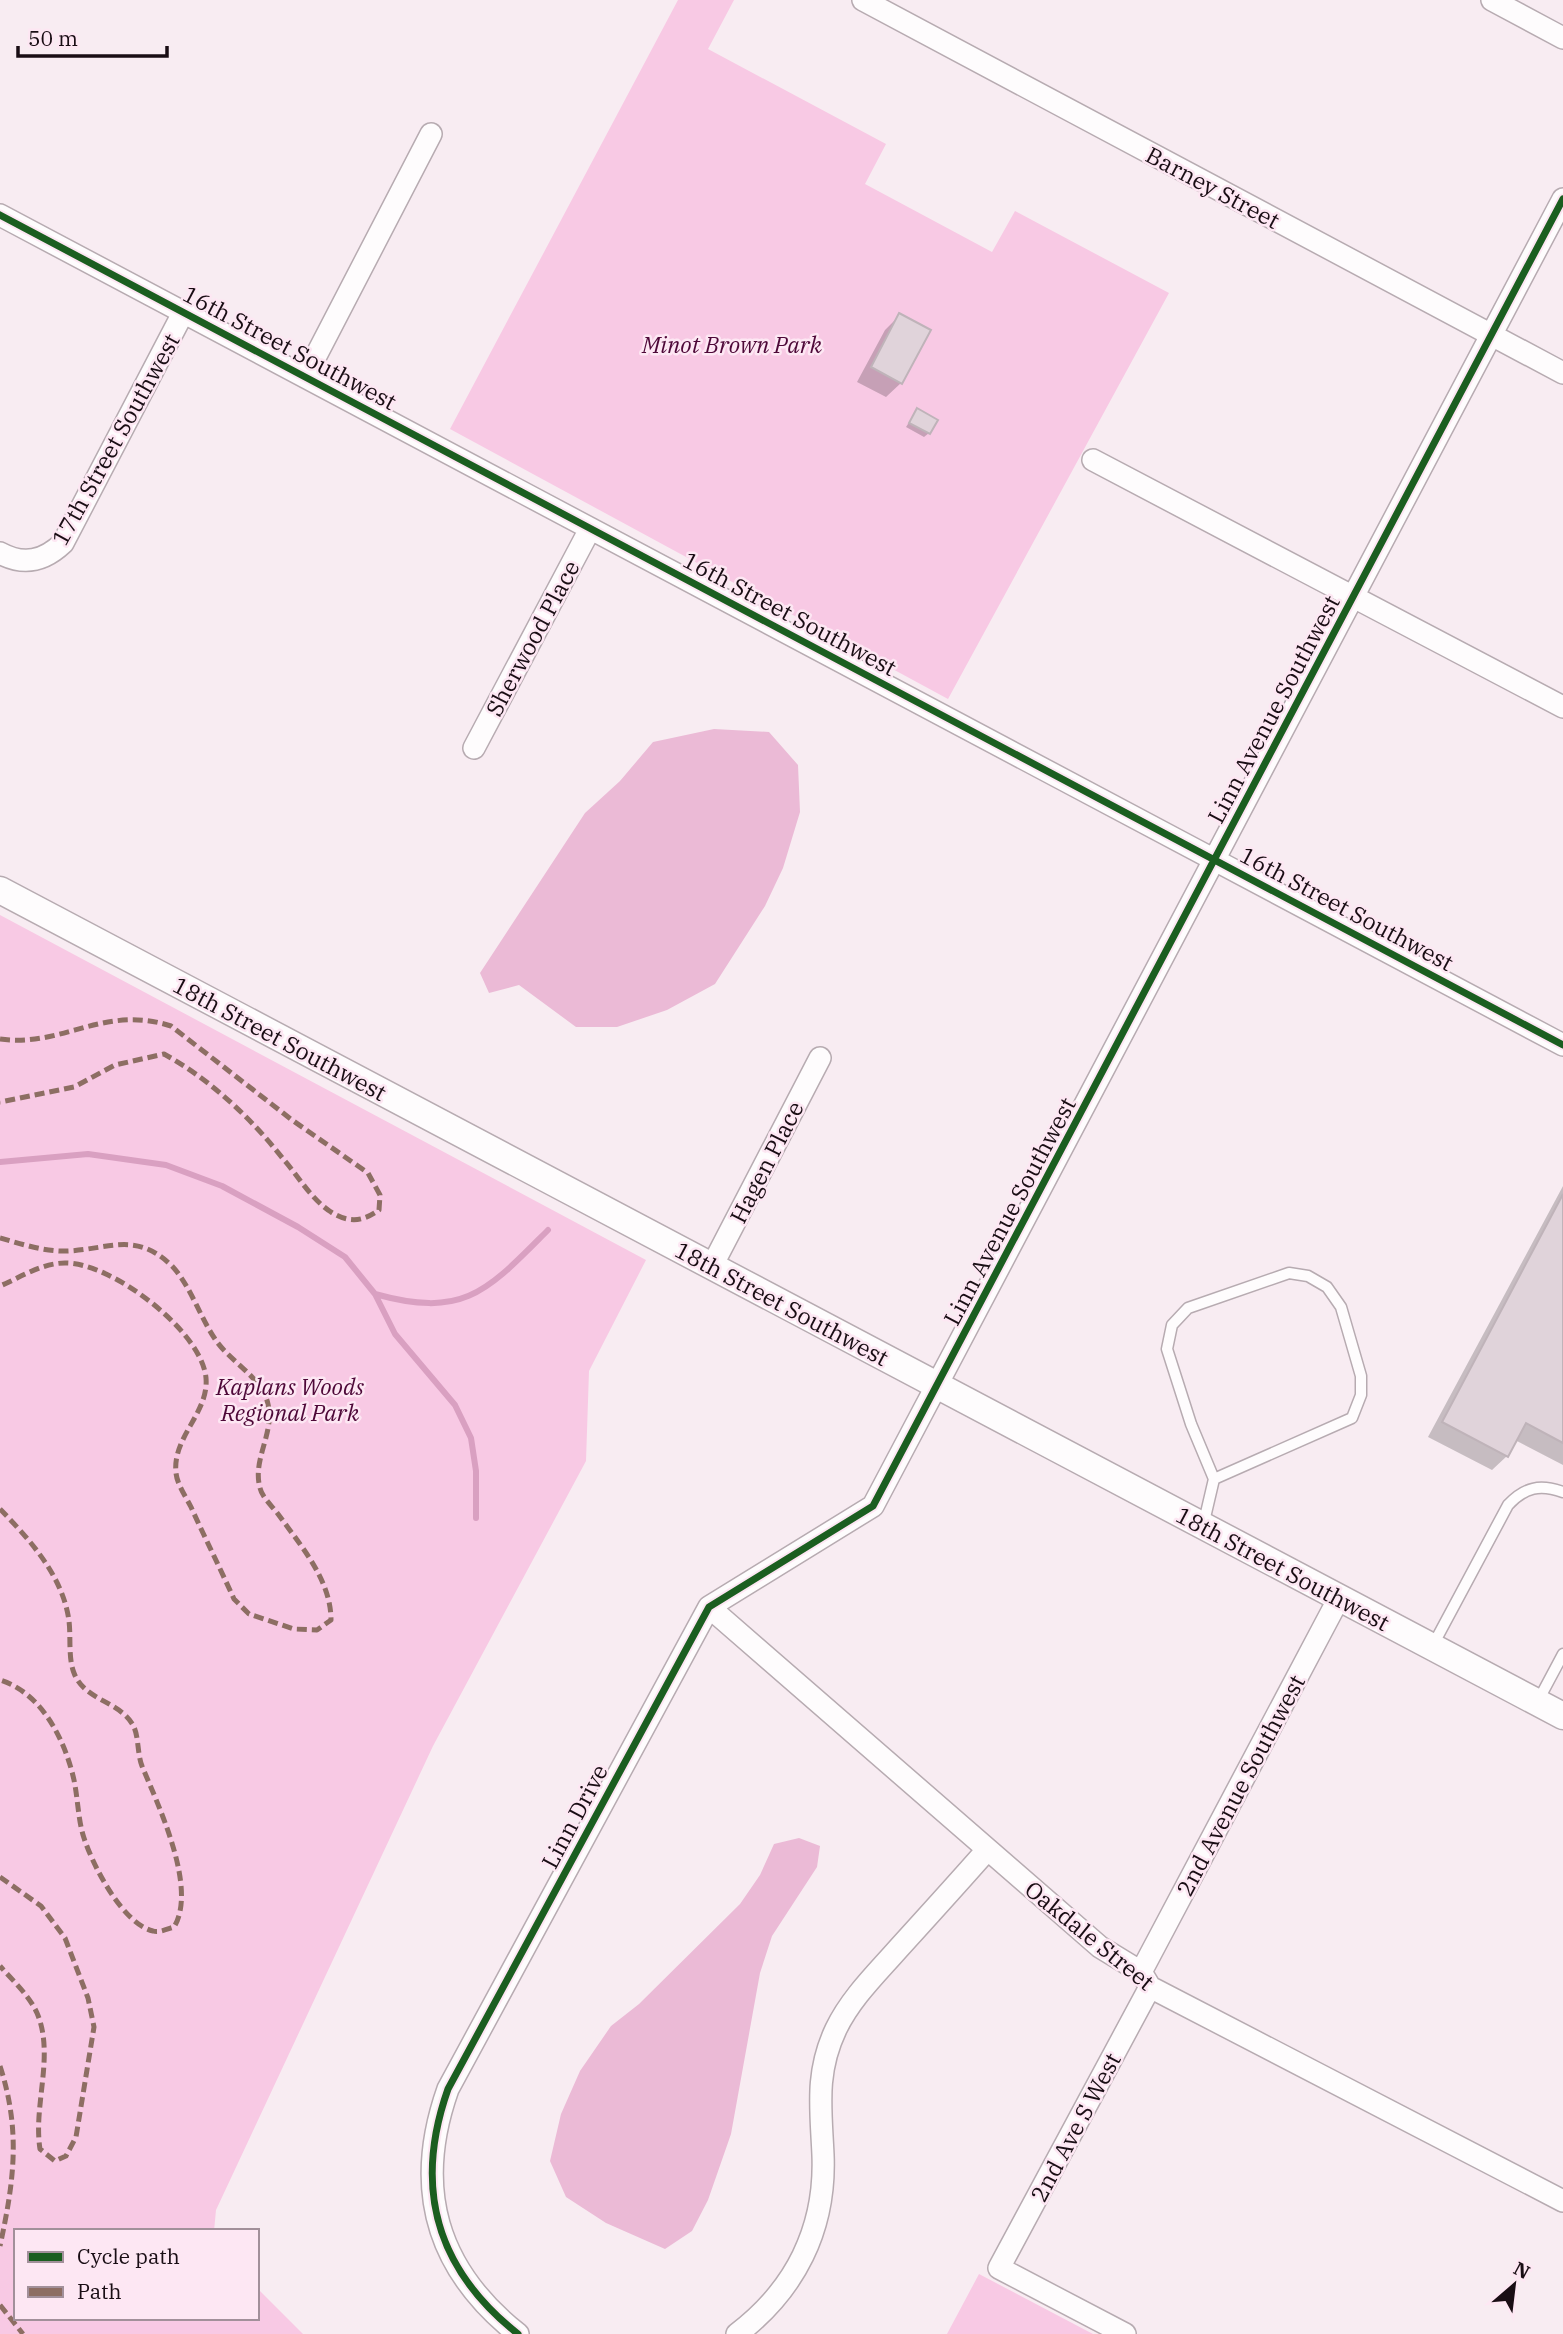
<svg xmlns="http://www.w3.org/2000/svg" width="1563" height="2334" font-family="'IBM Plex Serif',serif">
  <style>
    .green { fill: #f8c9e4 }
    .forest { fill: #ebbad6 }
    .shadow { fill: #0003 }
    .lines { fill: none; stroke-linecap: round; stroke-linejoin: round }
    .stream { stroke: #d9a0c1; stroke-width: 6 }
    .building { fill: #e0d3da; stroke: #bfb3b9; stroke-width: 2 }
    .service-casing { stroke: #b7abb1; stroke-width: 13 }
    .minor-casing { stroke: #b7abb1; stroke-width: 24 }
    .tertiary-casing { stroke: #b7abb1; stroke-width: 29 }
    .service { stroke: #fefcfd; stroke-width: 10 }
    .minor { stroke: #fefcfd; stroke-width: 21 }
    .tertiary { stroke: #fefcfd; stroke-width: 26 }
    .quiet { stroke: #8d6e63; stroke-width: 5; stroke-dasharray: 10 5; stroke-linecap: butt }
    .cycleway-casing { stroke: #fde7f3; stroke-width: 11 }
    .cycleway { stroke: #1b5e20; stroke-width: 7 }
    .labels { text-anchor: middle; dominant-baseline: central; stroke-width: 5; stroke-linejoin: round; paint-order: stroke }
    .street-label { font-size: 23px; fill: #190d14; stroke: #fde7f3 }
    .park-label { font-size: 23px; font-style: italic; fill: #4e0838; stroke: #fde7f3 }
  </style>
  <rect width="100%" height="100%" fill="#f8ecf2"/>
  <!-- green -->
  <path class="green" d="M678 0H734L708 49 886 144 865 184 992 252 1015 211 1169 293 948 699 450 429Z
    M0 915 646 1260 589 1371 586 1461 433 1746 216 2210 214 2231H16V2318H257V2288L303 2334H0Z
    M979 2274 1093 2334H947Z"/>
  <!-- forest -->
  <path class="forest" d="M714 729 769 732 798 765 800 812 783 868 765 906 715 984 667 1010 617 1027H576L519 985 489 993 480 973 585 813 620 781 653 742Z
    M799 1838 820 1846 817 1867 772 1936 760 1973 731 2134 708 2200 692 2231 665 2249 606 2223 566 2197 550 2161 561 2114 580 2071 611 2026 639 2004 740 1904 760 1875 774 1844Z"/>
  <!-- shadow -->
  <path class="shadow" d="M900 315 901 383 886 397 857 382 885 330Z
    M917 410 929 433 924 437 906 427Z
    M1563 1186V1465L1515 1440 1507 1456 1492 1470 1428 1437Z"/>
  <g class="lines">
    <!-- stream -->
    <path class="stream" d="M0 1162 88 1154 166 1165 222 1186 298 1227 345 1257 375 1294 395 1334 455 1405 471 1438 476 1471V1518
      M375 1294C465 1319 487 1291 548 1230"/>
  </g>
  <!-- building -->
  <path class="building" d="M899 313 931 330 902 384 871 367Z
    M917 408 938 420 930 434 909 423Z
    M1563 1194V1443L1526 1423 1508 1457 1442 1422Z"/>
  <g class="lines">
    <!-- service casing -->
    <g class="service-casing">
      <path id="service" d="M1203 1526 1214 1479 1191 1424 1167 1349 1172 1325 1188 1308 1289 1273 1308 1276 1327 1287 1341 1307 1361 1376V1395L1352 1418 1214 1479
        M1432 1647 1508 1505C1525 1487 1540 1484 1563 1492
        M1538 1701 1563 1654"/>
    </g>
    <!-- minor casing -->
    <g class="minor-casing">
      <path id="minor" d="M863 0 1563 373
        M1492 0 1563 38
        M0 215 1563 1045
        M305 377 431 134
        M1093 460 1563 707
        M0 553C24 566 44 561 63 543L183 313
        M474 748 590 529
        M712 1266 820 1058
        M709 1607 1100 1947 1141 1972 1150 1987 1563 2201
        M1141 1972 1339 1598
        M518 2334C436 2269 413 2188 448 2089L709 1607 873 1506 1563 199
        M737 2334C795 2290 826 2229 823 2155 821 2109 815 2073 836 2029 851 1998 876 1974 898 1949 928 1916 958 1883 987 1850
        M1125 2334 999 2268 1150 1987"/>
    </g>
    <!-- tertiary casing -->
    <g class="tertiary-casing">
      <path id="tertiary" d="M0 890 1563 1716"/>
    </g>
    <!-- service -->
    <use href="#service" class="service"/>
    <!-- minor -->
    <use href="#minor" class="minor"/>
    <!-- tertiary -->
    <use href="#tertiary" class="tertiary"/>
    <!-- quiet -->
    <path class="quiet" d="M0 1039C62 1048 104 1004 171 1026L292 1120 368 1173 380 1195 379 1210C362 1222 349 1223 331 1212 311 1199 299 1177 284 1160 251 1118 211 1080 164 1054L115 1065 74 1087 0 1102
      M0 1238C22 1244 45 1252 68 1251 110 1249 136 1231 172 1266 190 1285 200 1317 215 1339 230 1362 262 1377 268 1404 275 1433 252 1459 260 1488 262 1497 272 1506 278 1514 301 1546 331 1580 331 1620L317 1630 294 1629 249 1614 234 1599C220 1568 205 1538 191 1507 186 1497 177 1484 176 1473 172 1437 209 1413 206 1378 202 1331 111 1262 65 1263 42 1263 21 1277 0 1286
      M0 1509C30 1540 63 1576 69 1621 71 1637 68 1658 74 1673 85 1701 118 1700 133 1725 139 1736 137 1753 142 1766 158 1805 198 1888 174 1927 167 1929 159 1933 153 1931 123 1924 93 1866 84 1838 78 1820 78 1799 74 1780 65 1740 42 1693 0 1680
      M0 1877 41 1906 65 1938 88 1998 94 2027 76 2137 66 2156 55 2161 40 2149C33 2105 55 2055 37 2013 29 1995 13 1981 0 1966
      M0 2066C21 2131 14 2181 0 2246
      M0 2305 23 2334"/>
    <!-- cycleway casing -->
    <g class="cycleway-casing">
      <path id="cycleway" d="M0 215 1563 1045
        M518 2334C436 2269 413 2188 448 2089L709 1607 873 1506 1563 199"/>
    </g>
    <!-- cycleway -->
    <use href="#cycleway" class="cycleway"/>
  </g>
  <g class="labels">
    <!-- street labels -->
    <g class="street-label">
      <text transform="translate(1213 187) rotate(28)">Barney Street</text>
      <text transform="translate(290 347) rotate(28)">16th Street Southwest</text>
      <text transform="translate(115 439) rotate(-61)">17th Street Southwest</text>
      <text transform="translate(790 613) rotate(28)">16th Street Southwest</text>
      <text transform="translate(532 638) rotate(-62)">Sherwood Place</text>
      <text transform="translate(1273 709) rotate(-62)">Linn Avenue Southwest</text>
      <text transform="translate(1347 908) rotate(28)">16th Street Southwest</text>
      <text transform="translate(280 1038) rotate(28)">18th Street Southwest</text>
      <text transform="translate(766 1162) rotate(-63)">Hagen Place</text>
      <text transform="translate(1009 1211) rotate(-62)">Linn Avenue Southwest</text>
      <text transform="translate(782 1303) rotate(28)">18th Street Southwest</text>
      <text transform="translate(1283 1568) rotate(28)">18th Street Southwest</text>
      <text transform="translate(1240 1785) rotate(-62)">2nd Avenue Southwest</text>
      <text transform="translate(574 1816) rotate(-62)">Linn Drive</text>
      <text transform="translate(1090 1935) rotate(39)">Oakdale Street</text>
      <text transform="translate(1075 2127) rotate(-62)">2nd Ave S West</text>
    </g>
    <!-- park labels -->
    <g class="park-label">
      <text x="732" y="344">Minot Brown Park</text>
      <text x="290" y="1386">Kaplans Woods<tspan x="290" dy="26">Regional Park</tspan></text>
    </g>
  </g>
  <!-- legend -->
  <rect x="14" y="2229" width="245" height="91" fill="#fde7f3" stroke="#a2909a" stroke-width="2"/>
  <rect x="28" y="2252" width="35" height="10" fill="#1b5e20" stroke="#a2909a" stroke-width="2"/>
  <text x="77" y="2264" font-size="21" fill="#190d14">Cycle path</text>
  <rect x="28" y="2287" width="35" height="10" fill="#8d6e63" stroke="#a2909a" stroke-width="2"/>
  <text x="77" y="2299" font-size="21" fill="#190d14">Path</text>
  <!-- north arrow -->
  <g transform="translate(1514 2285) rotate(28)" stroke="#fde7f3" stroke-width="5" paint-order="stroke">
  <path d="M0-5L12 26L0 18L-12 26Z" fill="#190d14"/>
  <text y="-10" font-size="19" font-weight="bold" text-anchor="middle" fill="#190d14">N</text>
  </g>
  <!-- scale -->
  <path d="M18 46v10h149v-10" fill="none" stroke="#190d14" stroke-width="3.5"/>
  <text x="28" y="46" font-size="21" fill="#190d14" stroke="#fde7f3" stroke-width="5" paint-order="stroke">50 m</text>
</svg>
